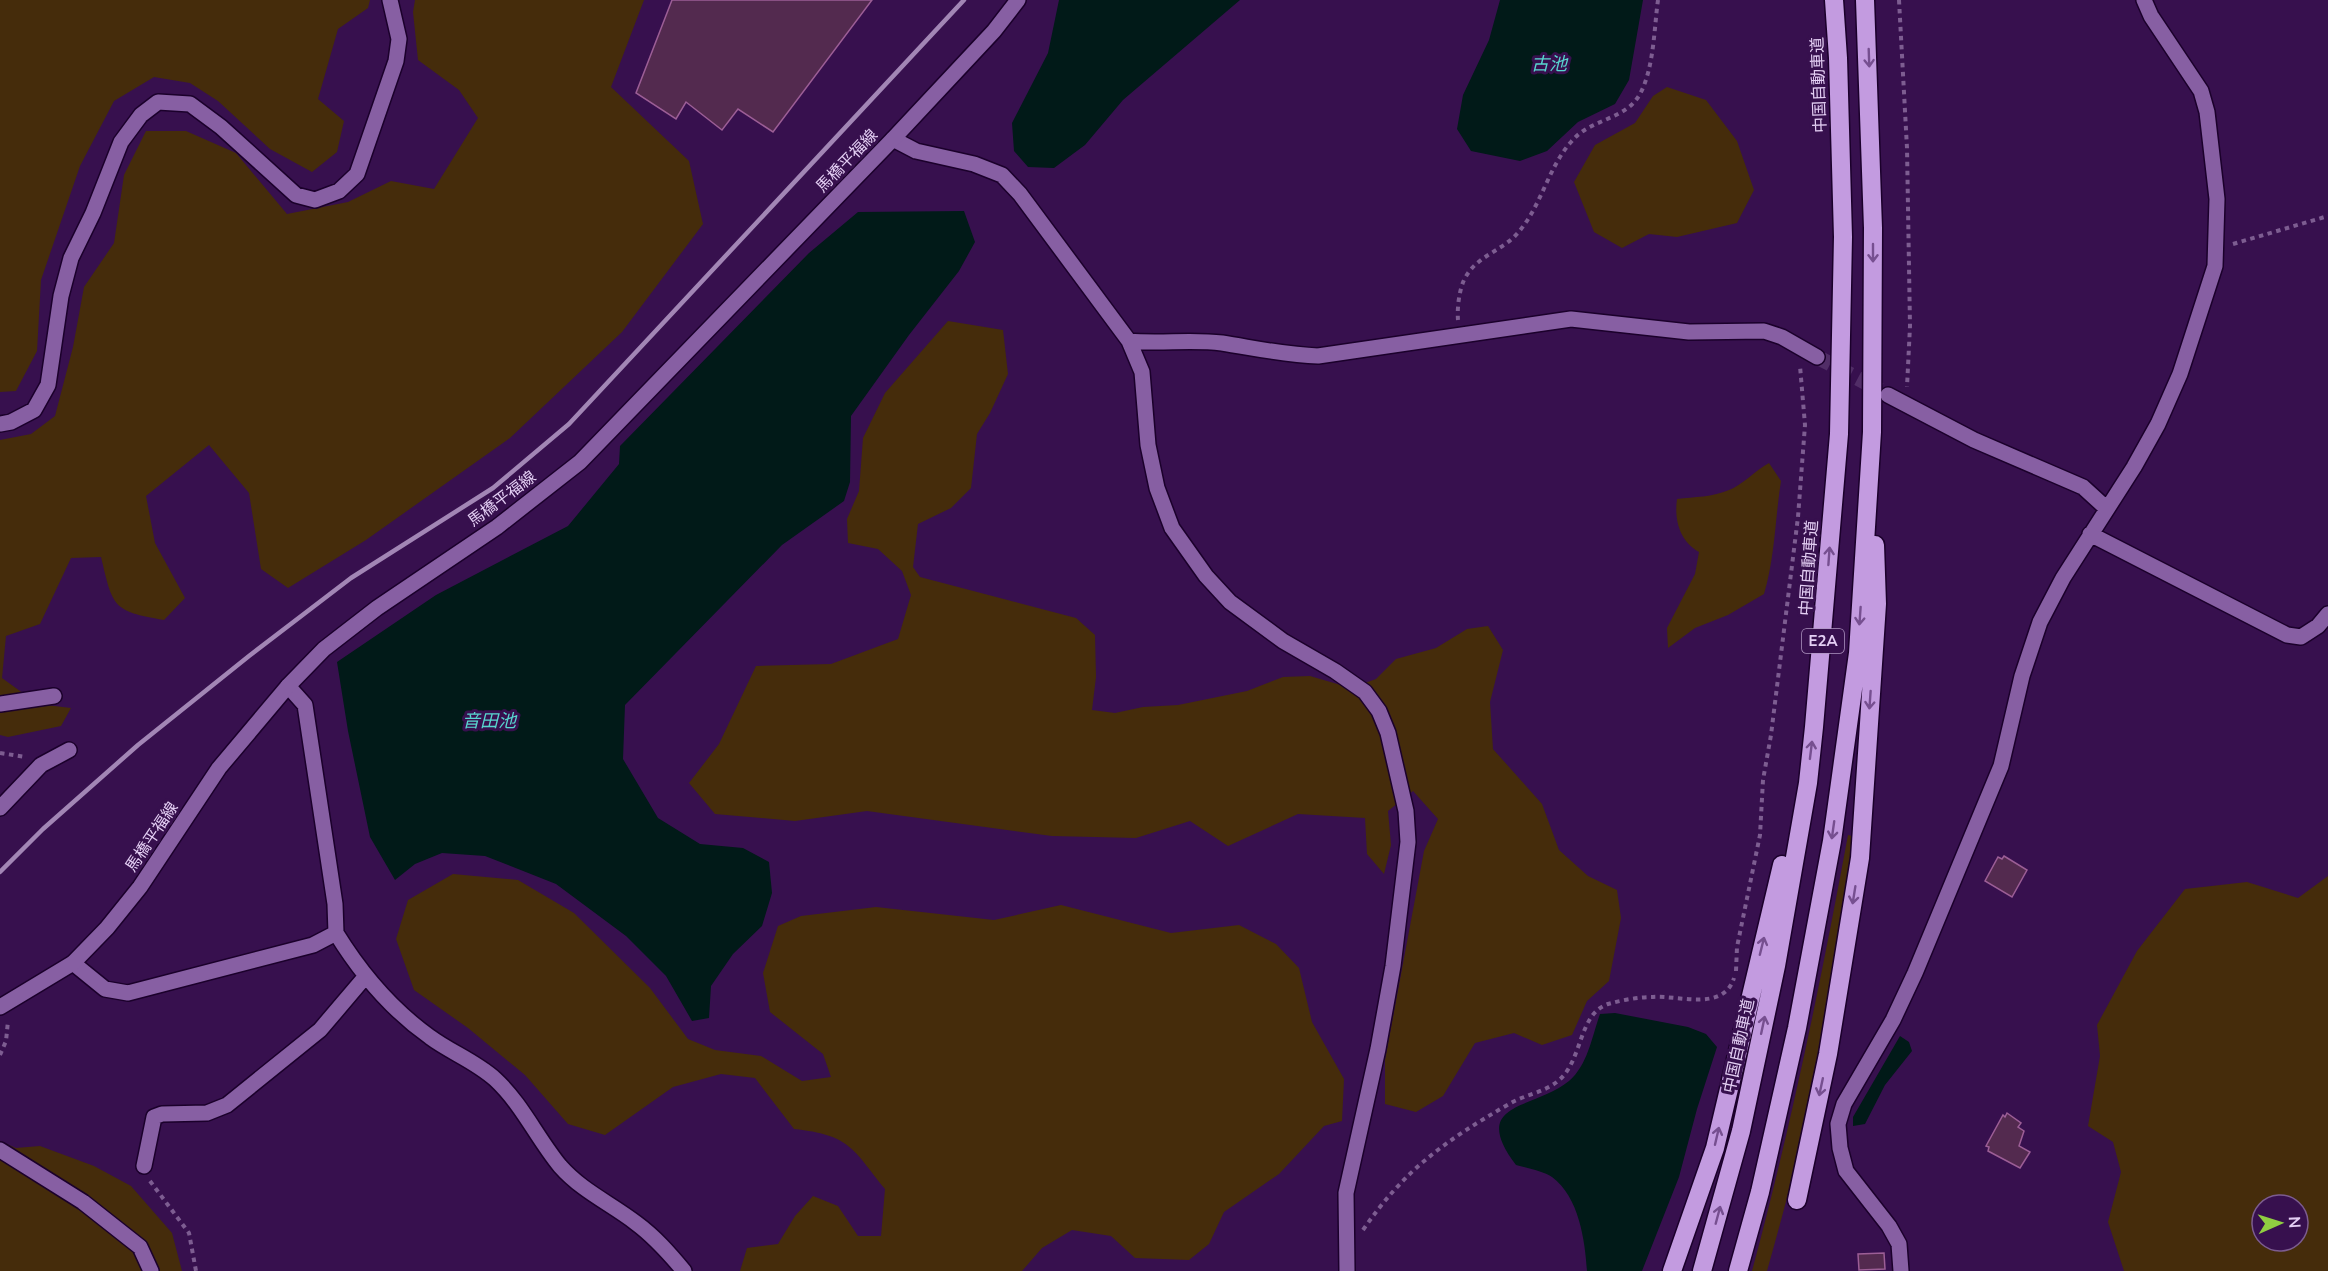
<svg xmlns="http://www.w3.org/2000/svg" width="2328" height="1271" font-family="'Nunito Sans','Noto Sans JP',sans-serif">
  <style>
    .green { fill: #452c0b; fill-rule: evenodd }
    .water { fill: #011a18 }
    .building { fill: #532a4f; stroke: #9c5e96; stroke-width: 1.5 }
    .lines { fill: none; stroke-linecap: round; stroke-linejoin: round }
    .minor-tunnel { stroke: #512d67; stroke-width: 15; stroke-dasharray: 15 8; stroke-linecap: butt }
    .minor-casing { stroke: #1b002b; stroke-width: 18 }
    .secondary-casing { stroke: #1b002b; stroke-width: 18 }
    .motorway-casing { stroke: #1b002b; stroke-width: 21 }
    .path { stroke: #7d5d91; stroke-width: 4; stroke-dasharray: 4.5 4.5; stroke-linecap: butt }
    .minor { stroke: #875fa3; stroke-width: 15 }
    .secondary { stroke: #875fa3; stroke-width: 15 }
    .motorway { stroke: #c39be0; stroke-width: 18 }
    .rail { stroke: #a286b5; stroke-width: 4.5 }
    .oneway { stroke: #764f90 }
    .labels { text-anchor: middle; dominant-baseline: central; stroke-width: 6; stroke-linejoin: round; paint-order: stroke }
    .shield { fill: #37104e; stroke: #b096c2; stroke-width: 1.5 }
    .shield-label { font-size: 15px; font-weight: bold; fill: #e4cff4 }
    .street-label { font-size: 16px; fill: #e4cff4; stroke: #37104e }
    .water-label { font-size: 18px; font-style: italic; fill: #58d6cf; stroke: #37104e }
  </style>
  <rect width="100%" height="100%" fill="#37104e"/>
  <!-- green -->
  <path class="green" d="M0 0H370L368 8 338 29 318 99 344 121 337 152 312 172 270 149 218 101 190 83 154 77 114 101 80 166 41 280 37 351 16 391 0 392Z
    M415 0H644L611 87 689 161 703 224 622 332 510 438 366 540 288 588 261 569 249 493 209 445 146 496 155 543 185 598 164 620C112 611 113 607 101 557L71 558 40 624 6 636 2 678 38 704 71 708 61 726 8 737 0 735V440L31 434 55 416 73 347 84 287 114 243 124 175 146 131H186L236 153 287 214 348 202 391 181 434 189 478 118 459 90 418 60 413 12Z
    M1667 87 1706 100 1737 141 1754 190 1737 223 1677 237 1649 234 1622 248 1594 232 1574 182 1595 145 1635 123 1653 96Z
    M948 321 1003 330 1008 374 990 413 977 434 971 488 951 508 918 524 913 567 920 577 1076 618 1095 635 1096 677 1092 710 1115 713 1143 707 1178 705 1247 691 1283 677 1310 676 1351 688 1376 679 1396 659 1436 648 1467 629 1488 626 1503 650 1490 702 1493 749 1542 804 1559 850 1588 876 1617 890 1621 918 1609 981 1587 1001 1572 1035 1542 1045 1514 1033 1475 1043 1443 1096 1416 1112 1385 1104V1060L1424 851 1438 819 1413 791 1388 811 1391 845 1384 874 1367 854 1365 818 1298 814 1228 846 1190 821 1136 838 1052 836 867 811 795 821 715 814 689 783 719 744 756 666 831 664 898 639 911 595 902 571 878 549 848 543 847 519 859 491 863 438 885 393Z
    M1769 463 1781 481C1775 519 1775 557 1764 594L1728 615 1695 628 1668 648 1667 628 1695 574 1699 552C1680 541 1674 521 1677 499 1694 497 1713 497 1729 490 1741 486 1756 470 1769 463Z
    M1848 835 1852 836C1846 895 1841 954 1830 1013 1813 1100 1791 1186 1767 1271H1752C1791 1127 1821 981 1848 835Z
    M453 874 518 880 574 913 650 988 688 1039 715 1050 761 1056 802 1081 831 1077 823 1054 770 1012 763 973 778 926 801 916 876 907 994 920 1061 905 1171 933 1239 925 1276 944 1299 968 1312 1022 1344 1079 1342 1121 1324 1126 1279 1174 1224 1212 1209 1244 1189 1260 1135 1258 1111 1236 1072 1230 1042 1248 1022 1271H740L747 1248 778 1244 795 1216 813 1196 838 1206 858 1236H881L885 1189C852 1148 850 1135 794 1129L755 1078 721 1074 673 1087 605 1135 568 1124 525 1075 468 1028 414 990 396 939 408 900Z
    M2328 876V1271H2124L2108 1222 2121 1172 2113 1142 2088 1126 2100 1056 2097 1025 2137 951 2185 889 2247 882 2298 898ZM2262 1205H2298V1241H2262Z
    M0 1141 16 1148 40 1146 94 1166 131 1186 172 1233 182 1271H0Z"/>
  <!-- water -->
  <path class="water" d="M1059 0H1240L1123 100 1085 145 1054 168 1028 167 1014 151 1012 123 1048 53Z
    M1500 0H1643L1629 80 1615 104 1578 122 1547 151 1520 161 1471 151 1457 129 1463 95 1489 40Z
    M964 211 975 242 959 271 909 335 851 416 850 482 844 501 782 545 625 705 623 759 658 818 700 844 743 848 769 862 772 893 762 926 733 954 711 986 709 1018 692 1021 666 976 626 936 556 884 485 856 442 853 415 864 395 880 370 837 348 731 337 662 436 595 568 526 619 464 620 446 809 253 858 212Z
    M1615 1013 1688 1027 1706 1034 1717 1047 1697 1109 1679 1177 1642 1271H1587C1585 1240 1579 1197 1552 1177 1543 1171 1527 1168 1516 1165 1468 1101 1534 1110 1569 1081 1588 1065 1592 1036 1600 1014Z
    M1900 1036 1909 1042 1912 1051 1885 1085 1865 1124 1853 1126V1117Z"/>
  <!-- building -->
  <path class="building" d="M672 0H872L773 132 738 109 722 130 686 102 676 119 636 93Z
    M2004 856 2027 870 2012 897 1985 881 1998 857 2002 859Z
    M2007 1113 2021 1123 2018 1127 2024 1131 2019 1146 2030 1152 2020 1168 1988 1151 1989 1147 1986 1146 2003 1115 2005 1117Z
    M1884 1253 1885 1269 1859 1270 1858 1254Z"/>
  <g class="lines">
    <!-- minor-tunnel -->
    <path class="minor-tunnel" d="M1817 357 1880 390"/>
    <!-- minor casing -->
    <g class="minor-casing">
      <path id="minor" d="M893 139 916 151 974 164 1002 175 1020 194 1129 341 1142 372 1148 445 1157 488 1172 528 1206 576 1230 602 1283 641 1335 671 1365 692 1379 711 1388 733 1406 811 1408 842 1393 966 1378 1049 1346 1193 1347 1271
        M1129 341C1160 344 1191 339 1222 343 1254 348 1285 355 1318 356L1571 319 1689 332 1764 331 1782 337 1817 357
        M1888 395 1974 440 2083 487 2106 508
        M0 424 11 422 34 410 48 385 61 296 71 258 93 213 121 142 141 115 158 102 190 104 221 127 296 195 315 200 339 191 357 174 396 61 399 39 390 0
        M2090 534 2287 635 2301 637 2318 626 2328 614
        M0 704 54 696
        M0 808 41 765 69 750
        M336 933C360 972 392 1010 430 1037 450 1052 475 1061 495 1079 522 1104 537 1138 560 1166 582 1191 610 1203 636 1223 655 1237 669 1253 684 1271
        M73 963 105 989 128 993 313 945 336 933 335 904 305 705 288 686
        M0 1150 83 1202 140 1247 151 1271
        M144 1166 154 1117 162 1114 207 1113 227 1105 320 1030 365 977
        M1901 1271 1899 1244 1889 1226 1846 1171 1840 1148 1838 1124 1844 1104 1893 1020 1915 973 2001 766 2022 676 2040 622 2063 578 2134 467 2158 424 2180 374 2215 266 2217 199 2207 112 2201 91 2151 16 2144 0"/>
    </g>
    <!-- secondary casing -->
    <g class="secondary-casing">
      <path id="secondary" d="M0 1007 73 963 107 928 140 887 219 768 288 686 324 649 377 608 497 527 580 462 893 139 994 31 1018 0"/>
    </g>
    <!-- motorway casing -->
    <g class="motorway-casing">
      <path id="motorway" d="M1797 1200 1828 1054 1860 858 1877 604 1875 545
        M1672 1271 1715 1148 1782 865
        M1702 1271 1741 1131 1776 966 1808 783 1814 727 1839 434 1843 237 1838 58 1834 0
        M1738 1271 1760 1192 1797 1028 1832 841 1858 653 1872 432 1873 228 1865 0"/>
    </g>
    <!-- path -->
    <path class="path" d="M1899 0 1907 148 1910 326 1907 387
      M2233 244 2328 216
      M1458 320C1457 309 1459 291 1464 280 1475 257 1499 252 1515 236 1541 209 1547 169 1571 142 1590 118 1625 121 1640 94 1654 68 1654 29 1658 0
      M0 753 26 757
      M1736 971 1737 947 1760 835 1763 780 1771 735 1798 517 1805 425 1800 366
      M0 1055 6 1041 8 1021
      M150 1181 189 1233 196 1271
      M1363 1230C1405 1169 1445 1141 1509 1104 1524 1095 1545 1092 1558 1081 1583 1061 1578 1014 1608 1004 1622 1000 1639 997 1653 997 1679 995 1723 1012 1734 978"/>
    <!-- minor -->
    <use href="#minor" class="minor"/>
    <!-- secondary -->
    <use href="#secondary" class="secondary"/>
    <!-- motorway -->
    <use href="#motorway" class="motorway"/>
    <!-- rail -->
    <path class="rail" d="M0 872 43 829 138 745 249 656 351 578 493 488 569 424 964 0"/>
  </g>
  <!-- one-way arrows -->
  <defs><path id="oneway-shaft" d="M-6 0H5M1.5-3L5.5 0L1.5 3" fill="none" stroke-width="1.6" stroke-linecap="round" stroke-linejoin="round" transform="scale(1.5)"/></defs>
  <g class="oneway">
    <use href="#oneway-shaft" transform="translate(1869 58) rotate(88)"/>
    <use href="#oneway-shaft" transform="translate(1873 253) rotate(90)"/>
    <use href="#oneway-shaft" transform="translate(1829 556) rotate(-86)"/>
    <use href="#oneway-shaft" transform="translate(1860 616) rotate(94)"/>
    <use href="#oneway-shaft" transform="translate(1870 700) rotate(94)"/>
    <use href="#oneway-shaft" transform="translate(1811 750) rotate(-83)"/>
    <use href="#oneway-shaft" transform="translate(1833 830) rotate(98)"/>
    <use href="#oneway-shaft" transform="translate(1854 895) rotate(99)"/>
    <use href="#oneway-shaft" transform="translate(1762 946) rotate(-76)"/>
    <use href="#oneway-shaft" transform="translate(1763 1025) rotate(-78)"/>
    <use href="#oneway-shaft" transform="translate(1821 1087) rotate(102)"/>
    <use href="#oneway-shaft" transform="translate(1717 1136) rotate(-77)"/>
    <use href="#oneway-shaft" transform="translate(1718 1215) rotate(-75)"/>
  </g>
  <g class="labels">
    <!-- shield labels -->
    <rect class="shield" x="1802" y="629" width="42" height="24" rx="4.5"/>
    <g class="shield-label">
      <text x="1823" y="641">E2A</text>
    </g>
    <!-- street labels -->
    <g class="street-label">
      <text transform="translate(1819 85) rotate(-92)">中国自動車道</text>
      <text transform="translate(847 161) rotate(-46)">馬橋平福線</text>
      <text transform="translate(502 499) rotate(-37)">馬橋平福線</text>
      <text transform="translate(1809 568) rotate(-86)">中国自動車道</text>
      <text transform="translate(152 837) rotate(-56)">馬橋平福線</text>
      <text transform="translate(1739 1046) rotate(-78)">中国自動車道</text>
    </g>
    <!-- water labels -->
    <g class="water-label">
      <text x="1549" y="64">古池</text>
      <text x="489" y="721">音田池</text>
    </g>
  </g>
  <!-- north arrow -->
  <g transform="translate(2280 1223) rotate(87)"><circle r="28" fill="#37104e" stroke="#7c5c90" stroke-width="1.5"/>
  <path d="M0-4.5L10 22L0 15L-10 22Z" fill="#90cd41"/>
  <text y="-9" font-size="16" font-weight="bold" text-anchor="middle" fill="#e4cff4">N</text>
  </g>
</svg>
